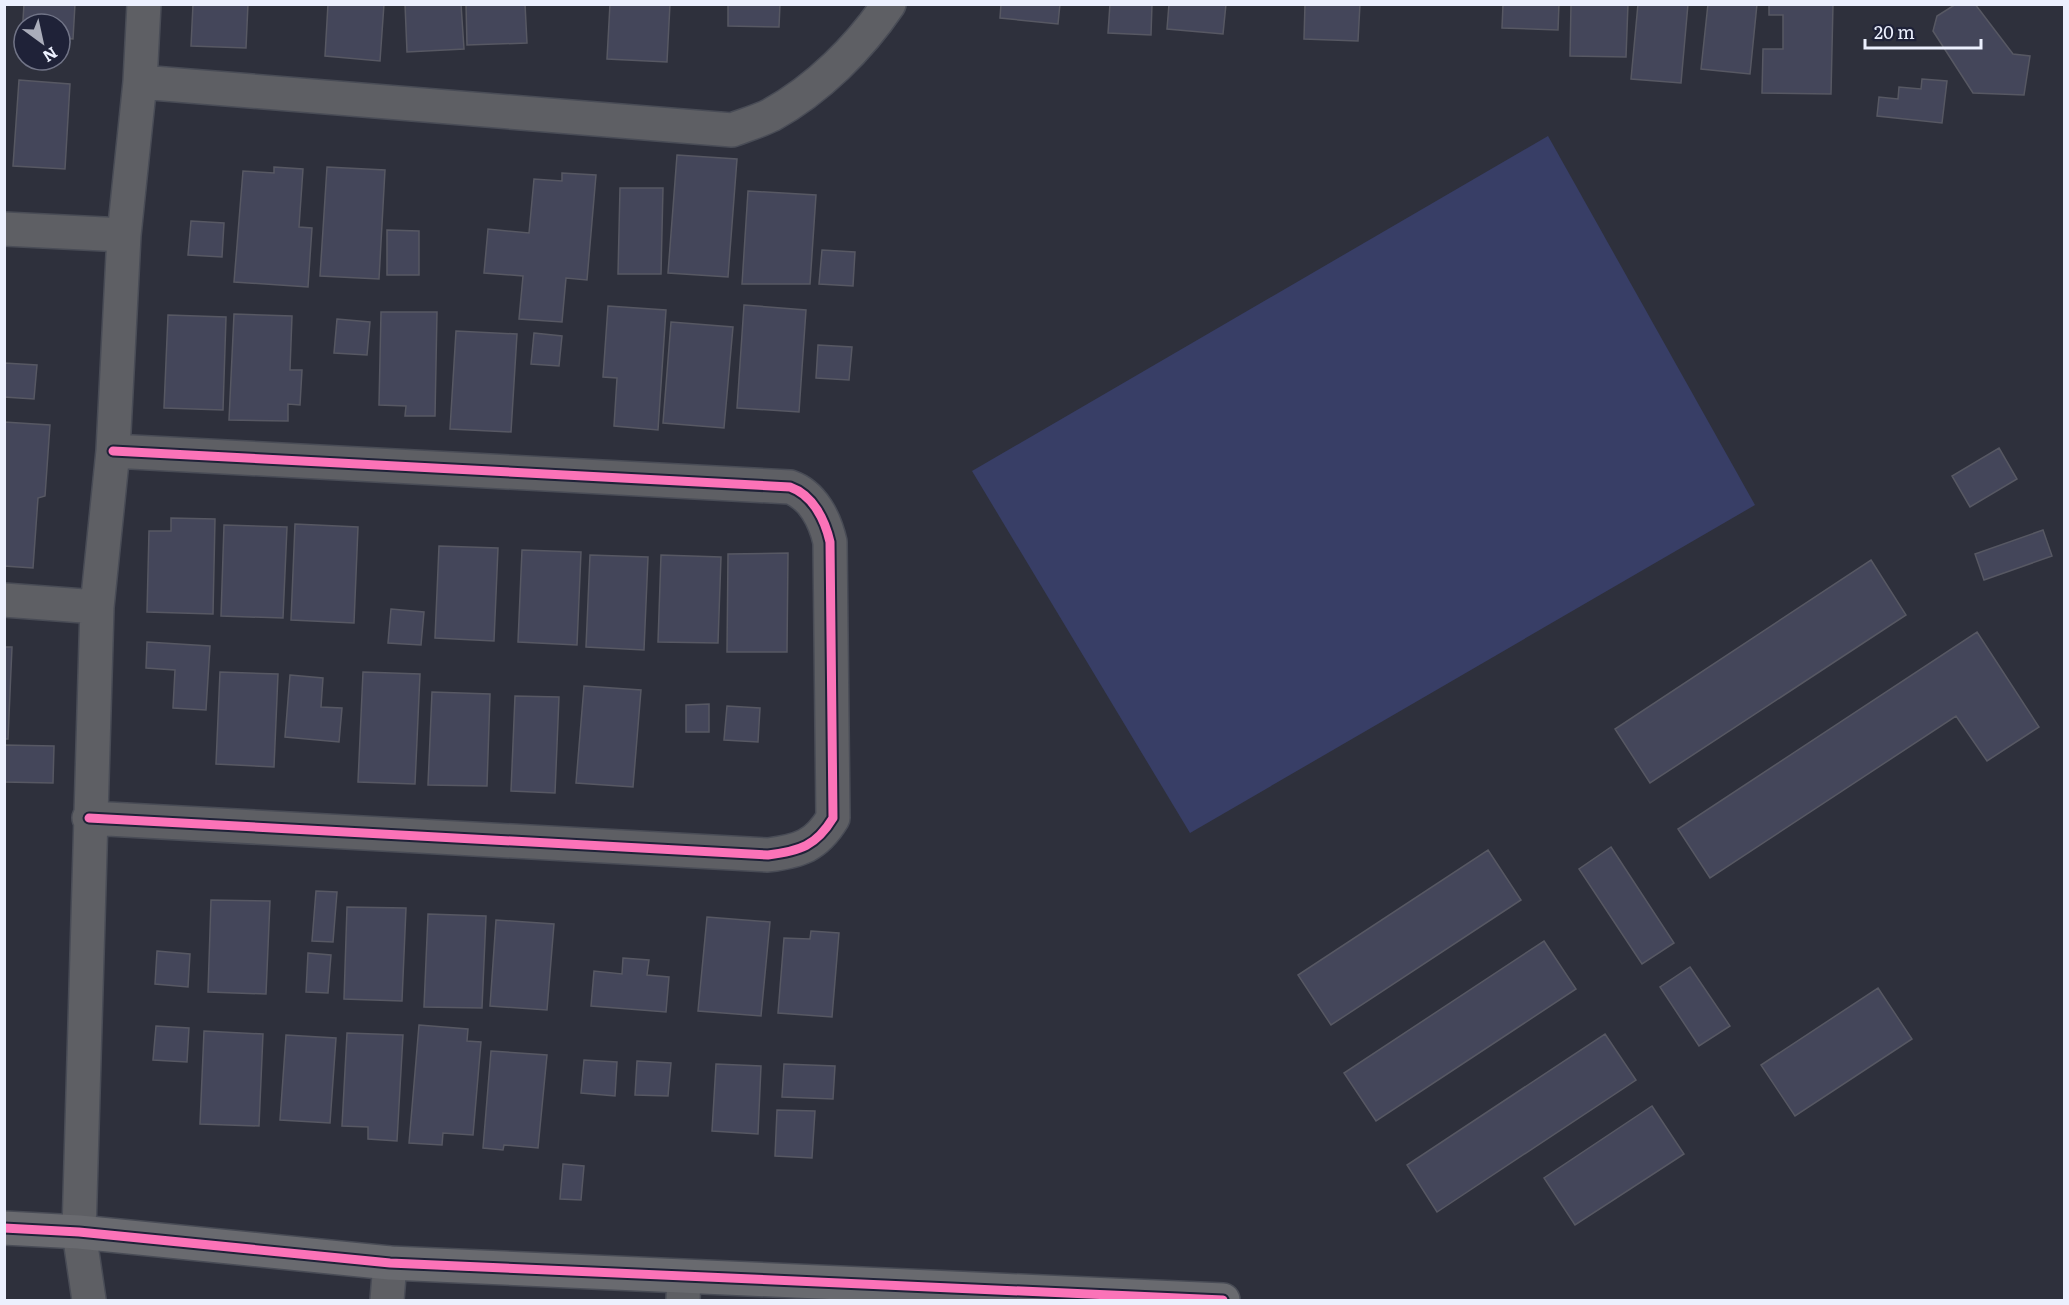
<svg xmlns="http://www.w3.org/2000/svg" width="2069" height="1305" font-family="Literata,serif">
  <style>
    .green { fill: #383e66 }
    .building { fill: #44465a; stroke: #575863; stroke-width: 1.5 }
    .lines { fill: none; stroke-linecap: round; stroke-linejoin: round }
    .street-casing { stroke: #494c56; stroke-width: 36 }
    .secondary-casing { stroke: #494c56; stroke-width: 36 }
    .street { stroke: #5e5f64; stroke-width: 33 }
    .secondary { stroke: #696a6f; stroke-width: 33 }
    .cycleway-casing { stroke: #1f2238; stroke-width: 13 }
    .cycleway { stroke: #fb73b8; stroke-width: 9 }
  </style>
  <rect width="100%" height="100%" fill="#2e303c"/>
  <!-- green -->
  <path class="green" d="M1548 136 1755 505 1190 833 972 471Z"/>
  <!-- building -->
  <path class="building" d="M24 4H75L73 39 60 38V24H24L22 36Z
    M193 4H248L246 48 191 46Z
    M328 4H384L380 61 325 56Z
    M405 4H461L464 49 407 52Z
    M466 4H525L527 43 467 45Z
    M610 4H670L667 62 607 59Z
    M728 4H780L779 27 728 26Z
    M1001 4H1060L1058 24 1000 18Z
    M1110 4H1152L1151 35 1108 33Z
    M1169 4H1226L1223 34 1167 29Z
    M1305 4H1360L1358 41 1304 39Z
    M1503 4H1559L1558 30 1502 28Z
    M1571 4H1628L1626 57 1570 56Z
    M1638 4H1688L1681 83 1631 79Z
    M1708 4H1757L1750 74 1701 69Z
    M1769 4H1833L1831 94 1762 93 1763 49H1783V15H1769Z
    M1956 4H1975L2013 54 2030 56 2024 95 1973 93 1933 31 1937 16Z
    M1922 79 1947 81 1942 123 1877 116 1879 97 1898 99 1899 87 1921 89Z
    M19 80 70 84 65 169 13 166Z
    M677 155 737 159 728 277 668 273Z
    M274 167 303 169 299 227 312 228 308 287 234 282 243 171 274 173Z
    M327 167 385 170 379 279 320 276Z
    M562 173 596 175 587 280 566 278 562 322 519 319 523 276 484 273 488 229 529 233 534 179 562 181Z
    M620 188H663L661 274H618Z
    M748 191 816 195 810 284H742Z
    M191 221 224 223 222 257 188 255Z
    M387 230 419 231V275H387Z
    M822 250 855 252 853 286 819 284Z
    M744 305 806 310 799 412 737 408Z
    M608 306 666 310 658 430 614 426 617 378 603 377Z
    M381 312H437L435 416H405L406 406 379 405Z
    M234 314 292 316 290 370H302L300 405 288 404V421L229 420Z
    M168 315 226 317 223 410 164 408Z
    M337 319 370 322 367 355 334 353Z
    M671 322 733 327 724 428 663 423Z
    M456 331 517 334 511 432 450 429Z
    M534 333 562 336 559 366 531 364Z
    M818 345 852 347 849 380 816 378Z
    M4 363 37 365 34 399 4 397Z
    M4 422 50 425 45 496 38 498 33 568 4 566Z
    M1999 448 2017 479 1970 507 1952 476Z
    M171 518 215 519 213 614 147 612 149 531H171Z
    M295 524 358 527 354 623 291 620Z
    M224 525 287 527 283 618 221 616Z
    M2043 530 2052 556 1984 580 1975 554Z
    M439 546 498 548 494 641 435 638Z
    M522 550 581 552 577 645 518 642Z
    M788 553 787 652H727L728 554Z
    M590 555 648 557 644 650 586 647Z
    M661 555 721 557 718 643 658 642Z
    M1871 560 1906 615 1650 783 1615 729Z
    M391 609 424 612 421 645 388 643Z
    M1977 632 2039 727 1987 761 1956 716 1710 878 1678 829Z
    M147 642 210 646 206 710 173 708 175 670 146 668Z
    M4 647H12L8 739H4Z
    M220 672 278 674 274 767 216 764Z
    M363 672 420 674 415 784 358 782Z
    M290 675 323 678 321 707 342 708 339 742 285 737Z
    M584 686 641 690 633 787 576 783Z
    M432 692 490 694 487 786 428 785Z
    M515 696 559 697 555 793 511 791Z
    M709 704V732H686V705Z
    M727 706 760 708 758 742 724 740Z
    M4 745 54 746 53 783 4 782Z
    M1611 847 1674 943 1642 964 1579 869Z
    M1488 850 1521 900 1331 1025 1298 975Z
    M316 891 337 892 333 942 312 941Z
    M211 900 270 901 266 994 208 992Z
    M347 907 406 908 402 1001 344 999Z
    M428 914 486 916 482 1008 424 1007Z
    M707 917 770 922 761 1016 698 1011Z
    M496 920 554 924 547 1010 490 1006Z
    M811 931 839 933 832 1017 778 1013 784 938 810 939Z
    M1544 941 1576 989 1376 1121 1344 1073Z
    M157 951 190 954 188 987 155 984Z
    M308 953 331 955 328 993 306 992Z
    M623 958 649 960 647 975 669 977 666 1012 591 1006 594 971 622 974Z
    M1690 967 1730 1026 1699 1046 1660 987Z
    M1878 988 1912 1039 1795 1116 1761 1065Z
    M419 1025 468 1029 467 1041 481 1042 473 1135 443 1133 442 1145 409 1143Z
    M156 1026 189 1028 187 1062 153 1060Z
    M204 1031 263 1034 259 1126 200 1124Z
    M347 1033 403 1035 397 1141 368 1139V1127L342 1126Z
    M1605 1034 1636 1080 1437 1212 1407 1165Z
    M286 1035 336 1038 330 1123 280 1120Z
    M491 1051 547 1055 538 1148 504 1145 503 1150 483 1148Z
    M584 1060 617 1062 615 1096 581 1093Z
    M637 1061 671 1063 668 1096 635 1095Z
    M716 1064 761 1066 758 1134 712 1131Z
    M784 1064 835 1066 833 1099 782 1097Z
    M1652 1106 1684 1154 1575 1225 1544 1178Z
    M777 1110 815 1111 812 1158 775 1156Z
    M563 1164 584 1166 581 1200 560 1199Z"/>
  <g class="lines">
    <!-- street casing -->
    <g class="street-casing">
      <path id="street" d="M140 82 732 130C745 125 759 121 771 115 818 89 859 48 889 4
        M4 229 124 235
        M4 600 97 607
        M89 818 768 855C800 851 816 846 833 818L830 542C825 520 813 495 790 487L113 451
        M89 1300 79 1232 97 607 113 451 124 235 140 82 144 4
        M387 1300 390 1263
        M683 1300 684 1277"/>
    </g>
    <!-- secondary casing -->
    <g class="secondary-casing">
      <path id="secondary" d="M4 1228 79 1232 390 1263 1223 1300"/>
    </g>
    <!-- street -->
    <use href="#street" class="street"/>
    <!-- secondary -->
    <use href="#secondary" class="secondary"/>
    <!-- cycleway casing -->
    <g class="cycleway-casing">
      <path id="cycleway" d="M89 818 768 855C800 851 816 846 833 818L830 542C825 520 813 495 790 487L113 451
        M4 1228 79 1232 390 1263 1223 1300"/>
    </g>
    <!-- cycleway -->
    <use href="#cycleway" class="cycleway"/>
  </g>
  <!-- border -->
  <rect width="2069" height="1305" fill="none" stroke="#ecf0fe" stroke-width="12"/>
  <!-- north arrow -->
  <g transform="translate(42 42) rotate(147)"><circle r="28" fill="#1f2238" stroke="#717487" stroke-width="1.5"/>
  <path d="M0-4.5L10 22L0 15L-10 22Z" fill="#aaadba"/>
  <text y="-9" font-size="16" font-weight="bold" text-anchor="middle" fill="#ecf0fe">N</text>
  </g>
  <!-- scale -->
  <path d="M1865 39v9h116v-9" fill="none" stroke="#ecf0fe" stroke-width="3"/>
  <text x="1874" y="39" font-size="18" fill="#ecf0fe" stroke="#1f2238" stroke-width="4.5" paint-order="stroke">20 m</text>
</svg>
